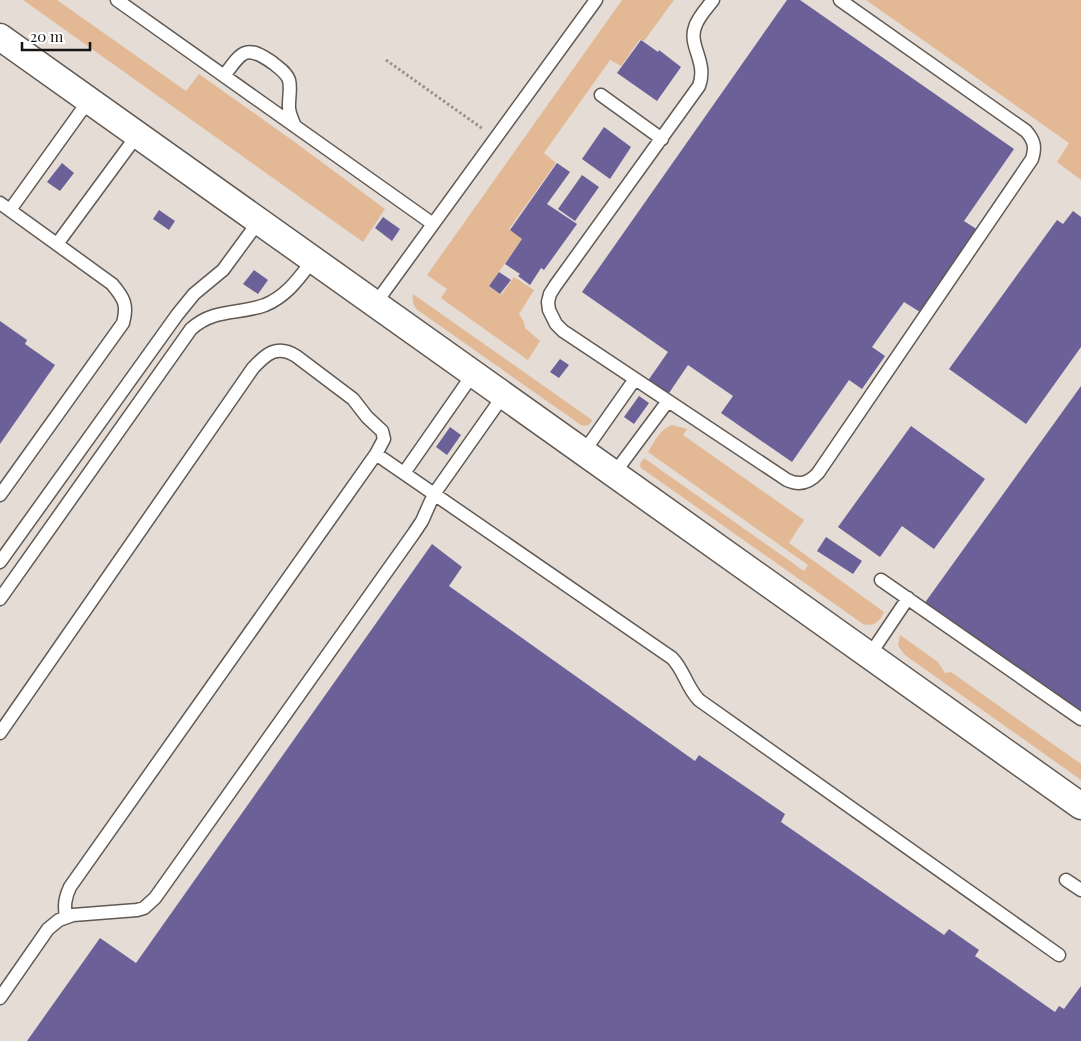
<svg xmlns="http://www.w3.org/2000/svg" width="1081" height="1041" font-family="'Playfair Display',serif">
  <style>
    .green { fill: #e2b994 }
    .building { fill: #6b6097 }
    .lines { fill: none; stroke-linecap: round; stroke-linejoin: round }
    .lane-casing { stroke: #615953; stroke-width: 15 }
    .street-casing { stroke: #615953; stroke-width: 29 }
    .path { stroke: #99928d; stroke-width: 3; stroke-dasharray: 2.5 2.5; stroke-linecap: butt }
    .lane { stroke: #fff; stroke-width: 12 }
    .street { stroke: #fff; stroke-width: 26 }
  </style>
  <rect width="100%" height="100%" fill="#e5dcd5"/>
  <!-- green -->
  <path class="green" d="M23 0H57L186 91 199 74 296 143 385 209 363 242Z
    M622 0H674L644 41 640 39 621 66 610 60 544 153 556 163 509 229 522 239 489 286 501 295 514 277 534 290 519 314 524 322 525 328 540 341 528 360 441 298 447 289 427 275Z
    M866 0H1081V180L1057 162 1069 143Z
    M413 294 592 420C590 425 587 427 581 425L419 311C413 307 412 300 413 294Z
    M672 425 687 429 683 435 804 520 789 543 884 612C880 622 873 627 863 624L641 468 640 464 644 458 804 571 808 565 648 452C654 442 660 429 672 425Z
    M900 635 938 662 945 673 951 672 1081 764V780L905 655 898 646Z"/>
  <!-- building -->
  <path class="building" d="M787 0H800L1014 149 964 221 978 230 920 312 904 302 872 347 885 356 862 389 849 380 792 462 721 413 733 396 688 365 667 396 647 382 668 352 582 292Z
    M641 40 658 52 659 50 681 67 657 101 617 73Z
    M604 127 631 147 610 179 582 159Z
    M62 163 74 173 60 191 47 182Z
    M557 163 570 172 547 204 577 224 544 270 541 268 530 285 518 276 520 274 505 264 522 239 510 230Z
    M582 175 599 187 575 221 558 209Z
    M159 210 175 221 169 230 153 219Z
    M1073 211 1081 217V347L1026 424 949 369 1057 220 1063 224Z
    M383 217 400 229 392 241 375 228Z
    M254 270 268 280 258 294 243 284Z
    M499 272 511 280 500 294 489 286Z
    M0 321 27 340 25 344 55 365 0 444Z
    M560 359 569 365 559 378 550 372Z
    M1081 386V716L924 604Z
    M639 396 649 403 634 424 624 417Z
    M911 426 985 479 934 549 902 526 880 557 838 527Z
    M450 427 461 435 447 455 436 447Z
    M826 537 862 561 853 574 817 551Z
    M432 544 462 567 449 586 695 761 699 755 785 814 781 822 944 935 949 929 979 950 975 956 1055 1012 1059 1006 1064 1009 1081 986V1041H27L100 938 136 963Z"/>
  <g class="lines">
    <!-- lane casing -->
    <g class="lane-casing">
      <path id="lane" d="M117 0 433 224
        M713 0C707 8 698 17 695 27 688 46 708 62 699 86L555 286 550 294 548 302 549 310 556 324 563 331 787 480C800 486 809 483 818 473L1032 159C1036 147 1034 140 1026 131L840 0
        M224 76C242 51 246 44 273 63 279 68 286 72 289 80 291 88 289 96 289 104 288 112 292 119 295 126
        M601 95 662 139
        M0 203 112 284C124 298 128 305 123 323L0 495
        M10 210 89 100
        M57 244 138 134
        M375 304 596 0
        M583 453 635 379
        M376 454 672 658C684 670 687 688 699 700L1059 955
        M404 473 473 374
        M613 475 668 401
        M0 562 177 315 194 294 223 270 259 221
        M881 580 1081 719
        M0 599 191 329C214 308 238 315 265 305 287 296 299 278 313 260
        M869 656 908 598
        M0 733 253 368C266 354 277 344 296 356L353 399 367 417 382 431 384 439 376 454 70 887C65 898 64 905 66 917
        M1066 880 1081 890
        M0 998 48 929 59 920 73 915 137 910 144 908 155 898 414 533 422 521 434 494 503 396"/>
    </g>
    <!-- street casing -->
    <g class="street-casing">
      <path id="street" d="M0 37 1081 806"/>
    </g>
    <!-- path -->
    <path class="path" d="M386 60 483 129"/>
    <!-- lane -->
    <use href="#lane" class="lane"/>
    <!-- street -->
    <use href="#street" class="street"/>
  </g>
  <!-- scale -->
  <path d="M22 42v8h68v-8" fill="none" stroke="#161311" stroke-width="2.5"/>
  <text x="30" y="42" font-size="15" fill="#161311" stroke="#ffffff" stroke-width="4" paint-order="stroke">20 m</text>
</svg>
